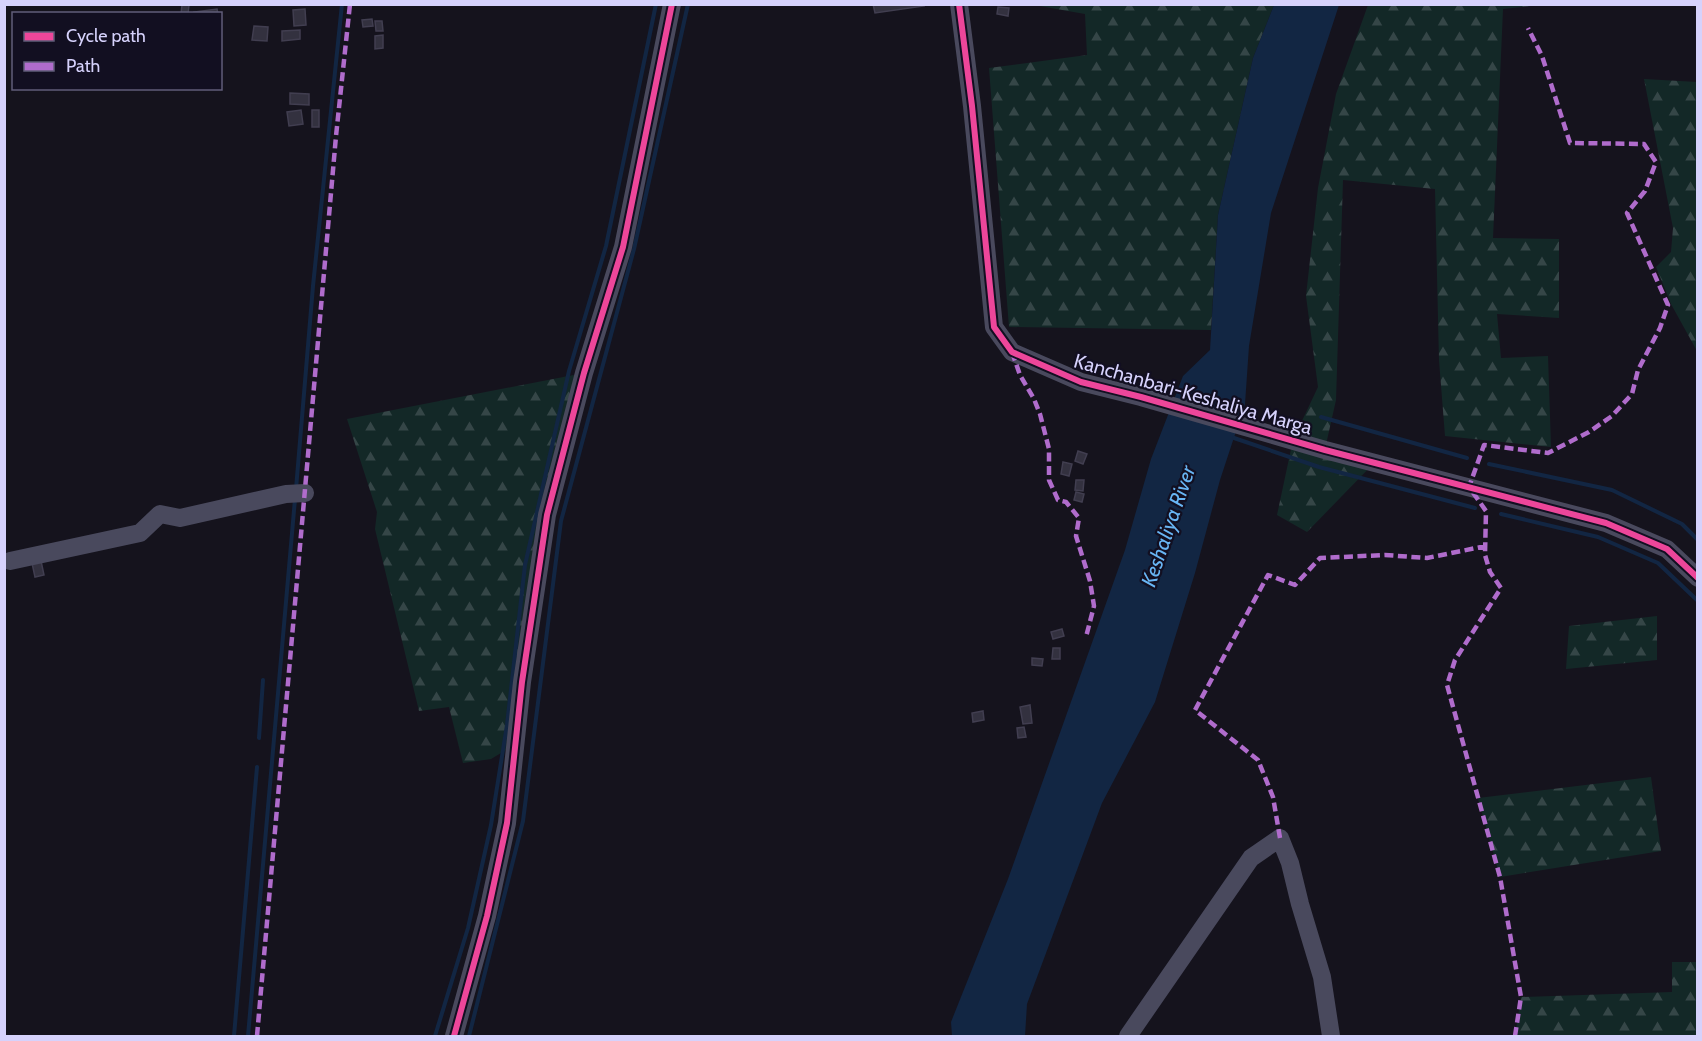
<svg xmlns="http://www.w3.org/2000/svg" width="1702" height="1041" font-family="Cabin,sans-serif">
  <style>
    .forest { fill: url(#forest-firs) }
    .water { fill: #122643 }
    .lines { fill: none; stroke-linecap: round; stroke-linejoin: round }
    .stream { stroke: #122643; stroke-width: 4 }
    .building { fill: #33313f; stroke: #413e50; stroke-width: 1.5 }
    .minor { stroke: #49495d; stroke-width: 18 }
    .quiet { stroke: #b06ccc; stroke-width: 4.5; stroke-dasharray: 9 4.5; stroke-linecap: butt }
    .cycleway-casing { stroke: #120f21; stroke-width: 10 }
    .cycleway { stroke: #ed469a; stroke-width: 6 }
    .labels { text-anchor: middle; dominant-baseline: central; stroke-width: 4.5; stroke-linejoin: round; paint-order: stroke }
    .street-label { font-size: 20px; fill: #d6d2fc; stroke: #120f21 }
    .water-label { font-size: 21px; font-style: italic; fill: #68b5f4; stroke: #120f21 }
  </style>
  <defs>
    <pattern id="forest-firs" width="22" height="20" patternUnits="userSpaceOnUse" patternTransform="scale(1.5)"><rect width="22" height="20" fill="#132827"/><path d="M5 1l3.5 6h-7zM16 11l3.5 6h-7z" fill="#354647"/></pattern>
  </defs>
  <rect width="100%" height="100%" fill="#15131d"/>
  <!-- forest -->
  <path class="forest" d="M1034 5H1274L1253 58 1218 215 1211 330 1009 327 989 68 1087 55 1085 14Z
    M1368 5H1540L1503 9 1493 238 1559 239V318L1497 314 1501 358 1548 356 1551 447 1445 436 1439 360 1435 189 1343 180 1336 400 1325 449 1375 462 1307 532 1277 515 1293 440 1318 387 1306 296 1318 188 1336 94Z
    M1644 79 1697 82V351L1671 304 1656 267 1671 252 1673 228Z
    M584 373 547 515 516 744 491 759 463 763 449 707 419 711 375 529 377 512 347 419Z
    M1657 616V660L1566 669 1569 626Z
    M1651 777 1661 851 1500 877 1478 798Z
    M1672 962H1697V1036H1515L1521 997 1672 992Z"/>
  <!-- water -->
  <path class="water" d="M1274 5H1339L1271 213 1249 346 1245 404 1220 480 1195 573 1155 702 1102 803 1027 1004 1025 1036H952L951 1022 1008 879 1125 550 1151 459 1183 376 1210 350 1218 215 1253 58Z"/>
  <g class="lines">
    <!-- stream -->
    <path class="stream" d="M1321 417 1467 458
      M1234 438 1319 467 1475 508
      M1489 464 1612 490 1682 524 1698 540
      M296 489 313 286 342 4
      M1501 514 1598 537 1658 563 1698 601
      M259 738 263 680
      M234 1036 257 767
      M248 1036 295 499
      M435 1036 468 928 491 825 507 725 525 565 569 371 606 246 656 4
      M469 1036 523 821 561 521 634 249 688 4"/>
  </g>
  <!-- building -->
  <path class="building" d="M873 4H923L924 6 875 13Z
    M182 5H189L188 14H181Z
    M998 7 1009 8 1008 16 997 14Z
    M217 9 218 14H195L194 12Z
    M305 9 306 25 294 26 293 10Z
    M372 19 373 26 363 27 362 20Z
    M375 21H382L383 31H376Z
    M254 26 268 27 267 41 252 40Z
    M300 30V39L282 41V31Z
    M383 35V48L375 49V36Z
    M290 93 309 94V105L290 104Z
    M301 110 303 124 289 126 287 112Z
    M312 110H319V127H312Z
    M1078 451 1087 454 1083 464 1075 461Z
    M1063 462 1072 464 1069 476 1061 474Z
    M1076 480H1084L1083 491 1075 490Z
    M1076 492 1084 494 1082 502 1074 500Z
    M41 561 44 575 35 577 32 563Z
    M1062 629 1064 636 1053 639 1051 632Z
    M1053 648H1060V659H1052Z
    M1032 658 1043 659 1042 666 1032 665Z
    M1030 705 1032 723 1023 724 1020 707Z
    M983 711 984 720 973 722 972 713Z
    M1024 727 1026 737 1018 738 1017 728Z"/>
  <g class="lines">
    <!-- minor -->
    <path class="minor" d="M959 4 972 106 994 327 1012 352 1081 382 1141 397 1325 450 1606 523 1667 549 1698 578
      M10 561 140 533 160 514 180 518 286 494 305 493
      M454 1036 487 916 507 823 522 682 547 515 584 373 623 247 672 4
      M1128 1036 1251 858 1280 838 1290 863 1300 904 1322 977 1331 1036"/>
    <!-- quiet -->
    <path class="quiet" d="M1012 352 1020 375 1034 399 1040 414 1049 449V480L1058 500 1066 502 1079 518 1076 536 1090 581 1094 606 1086 637
      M1280 838 1273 797 1258 760 1195 710 1268 575 1295 585 1320 558 1385 555 1427 558 1486 546
      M257 1036 336 136 350 4
      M1515 1036 1521 997 1500 877 1447 685 1455 660 1501 588 1490 572 1485 555 1486 511 1469 487 1484 445 1548 453 1589 432 1612 416 1632 394 1638 370 1660 328 1668 305 1627 213 1645 191 1656 162 1644 144 1570 143 1542 56 1528 28"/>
    <!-- cycleway casing -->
    <g class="cycleway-casing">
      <path id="cycleway" d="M959 4 972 106 994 327 1012 352 1081 382 1141 397 1325 450 1606 523 1667 549 1698 578
        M454 1036 487 916 507 823 522 682 547 515 584 373 623 247 672 4"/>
    </g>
    <!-- cycleway -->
    <use href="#cycleway" class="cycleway"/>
  </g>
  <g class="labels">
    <!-- street labels -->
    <g class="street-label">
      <text transform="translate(1193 394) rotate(16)">Kanchanbari-Keshaliya Marga</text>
    </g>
    <!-- water labels -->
    <g class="water-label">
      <text transform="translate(1168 526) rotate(-71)">Keshaliya River</text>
    </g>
  </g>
  <!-- border -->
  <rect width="1702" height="1041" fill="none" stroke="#d6d2fc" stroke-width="12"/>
  <!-- legend -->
  <rect x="12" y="12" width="210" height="78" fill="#120f21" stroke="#605d79" stroke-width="1.5"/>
  <rect x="24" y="32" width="30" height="9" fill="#ed469a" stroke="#605d79" stroke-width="1.5"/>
  <text x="66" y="42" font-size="18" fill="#d6d2fc">Cycle path</text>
  <rect x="24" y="62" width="30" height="9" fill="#b06ccc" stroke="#605d79" stroke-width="1.5"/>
  <text x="66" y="72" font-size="18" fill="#d6d2fc">Path</text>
</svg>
